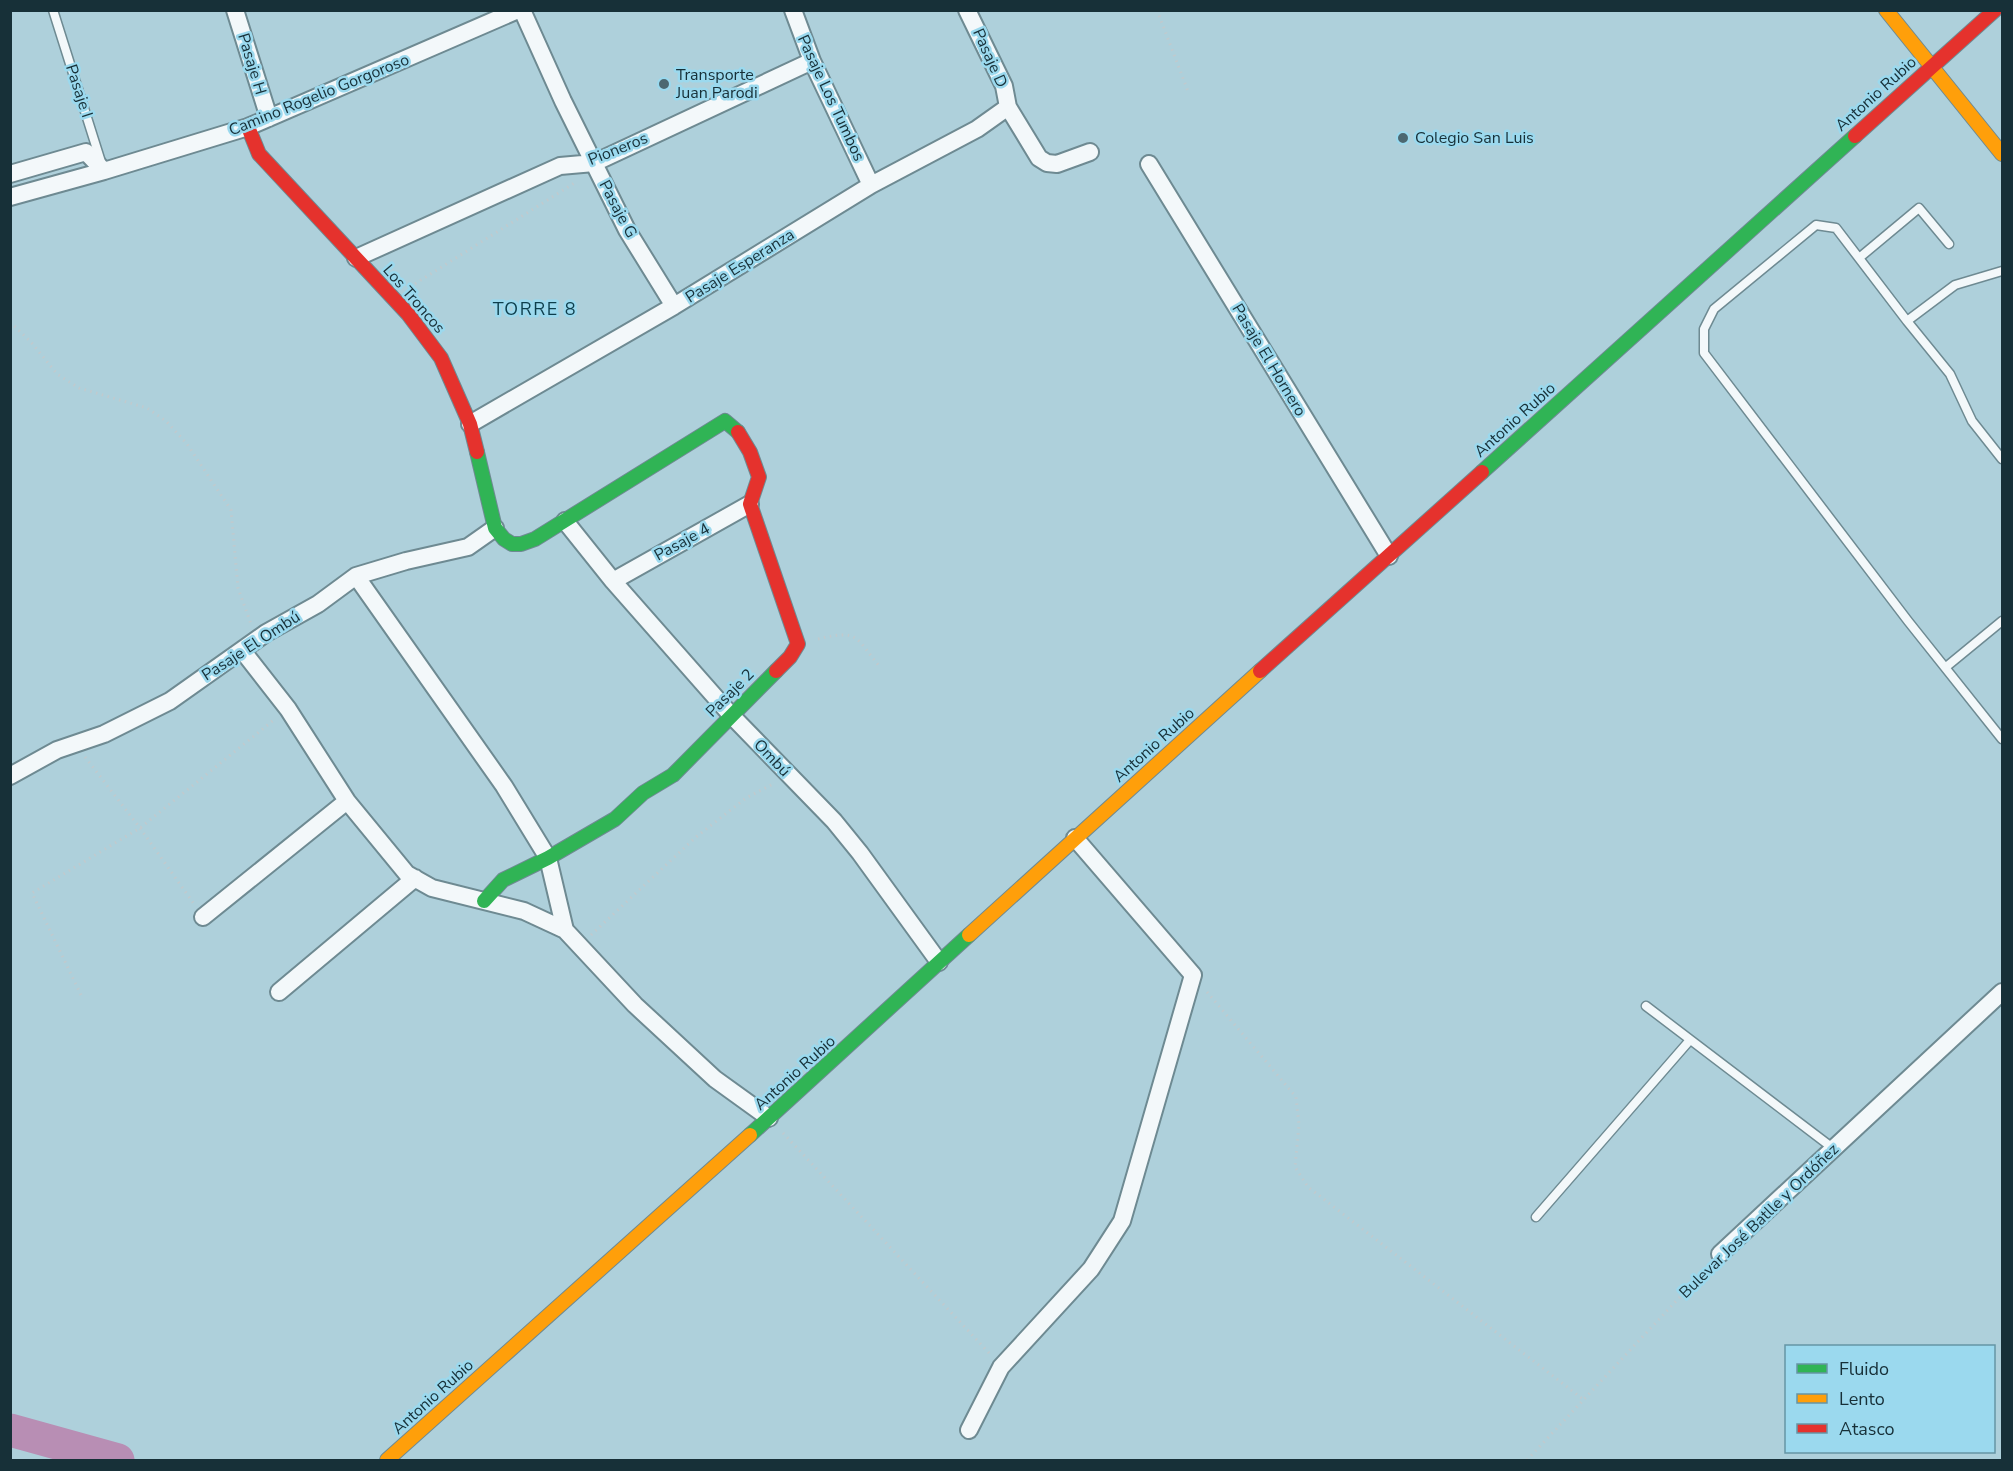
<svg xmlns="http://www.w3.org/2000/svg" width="2013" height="1471" font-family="'Nunito Sans',sans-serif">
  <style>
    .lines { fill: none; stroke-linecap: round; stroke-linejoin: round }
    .river { stroke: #b88eb4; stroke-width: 33 }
    .lane-casing { stroke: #6e8a92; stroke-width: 11 }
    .street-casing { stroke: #6e8a92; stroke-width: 20 }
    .fast-casing { stroke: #6e8a92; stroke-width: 16 }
    .slow-casing { stroke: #6e8a92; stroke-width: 16 }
    .jam-casing { stroke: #6e8a92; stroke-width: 16 }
    .path { stroke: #c0cace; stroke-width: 3; stroke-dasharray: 1.5 4.5; stroke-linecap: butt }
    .lane { stroke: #f3f8fa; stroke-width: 8 }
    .street { stroke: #f3f8fa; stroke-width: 16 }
    .fast { stroke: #30b455; stroke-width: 14 }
    .slow { stroke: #ff9f0a; stroke-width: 14 }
    .jam { stroke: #e5322d; stroke-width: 14 }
    .poi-dot { fill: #4c6871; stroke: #9bd9ee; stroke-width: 2 }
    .labels { text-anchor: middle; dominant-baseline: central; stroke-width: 5; stroke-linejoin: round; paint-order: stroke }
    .street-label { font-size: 16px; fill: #173038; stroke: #9bd9ee }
    .poi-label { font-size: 16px; fill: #173038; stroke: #9bd9ee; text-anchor: start }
    .neighbourhood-label { font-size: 18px; letter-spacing: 1.5px; fill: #0d3e4c; stroke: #9bd9ee }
  </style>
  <rect width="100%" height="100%" fill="#aed0db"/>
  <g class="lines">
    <!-- river -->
    <path class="river" d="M10 1430 118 1460"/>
    <!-- lane casing -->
    <g class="lane-casing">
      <path id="lane" d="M53 10 101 162
        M1859 258 1919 208 1949 244
        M2002 271 1955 285 1907 321 1836 228 1816 225 1714 309 1704 329V353L1908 621 2002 739
        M1907 321 1950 374 1972 421 2002 459
        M1946 667 2002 621
        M1646 1006 1834 1149
        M1536 1217 1690 1040"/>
    </g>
    <!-- street casing -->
    <g class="street-casing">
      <path id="street" d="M235 10 269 118
        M522 10 563 101 627 230 674 306
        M793 10 812 61 871 185
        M967 10 1004 86 1008 107 1039 158 1047 163 1057 164 1090 152
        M1149 164 1389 556
        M10 174 86 152 104 171
        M10 197 104 171 248 127 518 10
        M356 258 560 166 594 163 812 61
        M470 424 674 306 871 185 977 129 1008 107
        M565 521 613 581 731 715 834 821 860 853 939 962
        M356 576 504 786 548 858 565 930
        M613 581 750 504
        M242 650 288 709 347 801 407 874 432 888 524 911 565 930 635 1005 715 1079 769 1118
        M10 776 57 750 104 734 170 701 266 633 318 604 356 576 406 561 468 547 495 528
        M203 917 347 801
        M279 992 415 878
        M1720 1254 2002 992
        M969 1430 1001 1367 1091 1269 1122 1221 1193 975 1075 838"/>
    </g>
    <!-- fast casing -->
    <g class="fast-casing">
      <path id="fast" d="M477 452 495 528 504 539 512 544H521L535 539 725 421 738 432
        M1482 472 1855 136
        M484 901 503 880 548 858 615 819 643 793 673 775 776 671
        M750 1135 969 935"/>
    </g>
    <!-- slow casing -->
    <g class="slow-casing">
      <path id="slow" d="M1886 10 2002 154
        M969 935 1260 671
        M387 1460 750 1135"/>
    </g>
    <!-- jam casing -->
    <g class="jam-casing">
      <path id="jam" d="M248 127 259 154 408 314 441 358 470 424 477 452
        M1855 136 1995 10
        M738 432 750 452 759 477 750 504 798 644 790 657 776 671
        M1260 671 1482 472"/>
    </g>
    <!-- path -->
    <path class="path" d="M1157 10 1189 94
      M410 287 576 182
      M10 322 31 342 57 374 79 388 147 408 166 421 187 444 231 510 238 588 251 624
      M818 639C859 629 855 637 880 667
      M85 757 140 828 194 904
      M591 935 696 837 746 798 775 783
      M1207 992 1296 1097 1299 1125 1295 1167 1308 1187 1584 1400
      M81 995 32 893 140 828 275 719
      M783 1133 990 1354
      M1527 1460 1709 1266"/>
    <!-- lane -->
    <use href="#lane" class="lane"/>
    <!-- street -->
    <use href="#street" class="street"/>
    <!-- fast -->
    <use href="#fast" class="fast"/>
    <!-- slow -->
    <use href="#slow" class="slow"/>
    <!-- jam -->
    <use href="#jam" class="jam"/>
  </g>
  <!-- markers -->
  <g class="poi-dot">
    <circle cx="664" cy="84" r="6"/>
    <circle cx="1403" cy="138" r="6"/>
  </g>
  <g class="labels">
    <!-- street labels -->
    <g class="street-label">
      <text transform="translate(990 58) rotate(66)">Pasaje D</text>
      <text transform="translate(252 64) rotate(73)">Pasaje H</text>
      <text transform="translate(79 91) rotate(72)">Pasaje I</text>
      <text transform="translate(1876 94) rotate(-42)">Antonio Rubio</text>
      <text transform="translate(319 95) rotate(-22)">Camino Rogelio Gorgoroso</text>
      <text transform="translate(831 98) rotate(65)">Pasaje Los Tumbos</text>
      <text transform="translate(618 149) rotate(-22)">Pioneros</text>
      <text transform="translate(618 209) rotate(62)">Pasaje G</text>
      <text transform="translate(740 266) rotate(-32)">Pasaje Esperanza</text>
      <text transform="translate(414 299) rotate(49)">Los Troncos</text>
      <text transform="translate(1269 360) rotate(59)">Pasaje El Hornero</text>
      <text transform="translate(1515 420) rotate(-42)">Antonio Rubio</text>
      <text transform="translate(682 542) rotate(-29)">Pasaje 4</text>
      <text transform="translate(251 646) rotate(-33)">Pasaje El Ombú</text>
      <text transform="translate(730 693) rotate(-45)">Pasaje 2</text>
      <text transform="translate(1154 745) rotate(-42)">Antonio Rubio</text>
      <text transform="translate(772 758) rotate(46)">Ombú</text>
      <text transform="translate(795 1073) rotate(-42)">Antonio Rubio</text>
      <text transform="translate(1759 1221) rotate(-44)">Bulevar José Batlle y Ordóñez</text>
      <text transform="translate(433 1397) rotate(-42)">Antonio Rubio</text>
    </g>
    <!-- poi labels -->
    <g class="poi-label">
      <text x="676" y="75">Transporte<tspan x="676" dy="18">Juan Parodi</tspan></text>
      <text x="1415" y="138">Colegio San Luis</text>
    </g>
    <!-- neighbourhood labels -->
    <g class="neighbourhood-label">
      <text x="535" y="309">TORRE 8</text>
    </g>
  </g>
  <!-- border -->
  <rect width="2013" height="1471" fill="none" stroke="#173038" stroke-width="24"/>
  <!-- legend -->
  <rect x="1785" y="1345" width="210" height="108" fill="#9bd9ee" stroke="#6695a5" stroke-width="1.5"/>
  <rect x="1797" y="1364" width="30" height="9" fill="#30b455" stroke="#6695a5" stroke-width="1.5"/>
  <text x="1839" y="1375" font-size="18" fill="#173038">Fluido</text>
  <rect x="1797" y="1394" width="30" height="9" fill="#ff9f0a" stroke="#6695a5" stroke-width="1.5"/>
  <text x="1839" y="1405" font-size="18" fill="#173038">Lento</text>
  <rect x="1797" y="1424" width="30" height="9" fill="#e5322d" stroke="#6695a5" stroke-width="1.5"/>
  <text x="1839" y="1435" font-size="18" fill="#173038">Atasco</text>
</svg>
